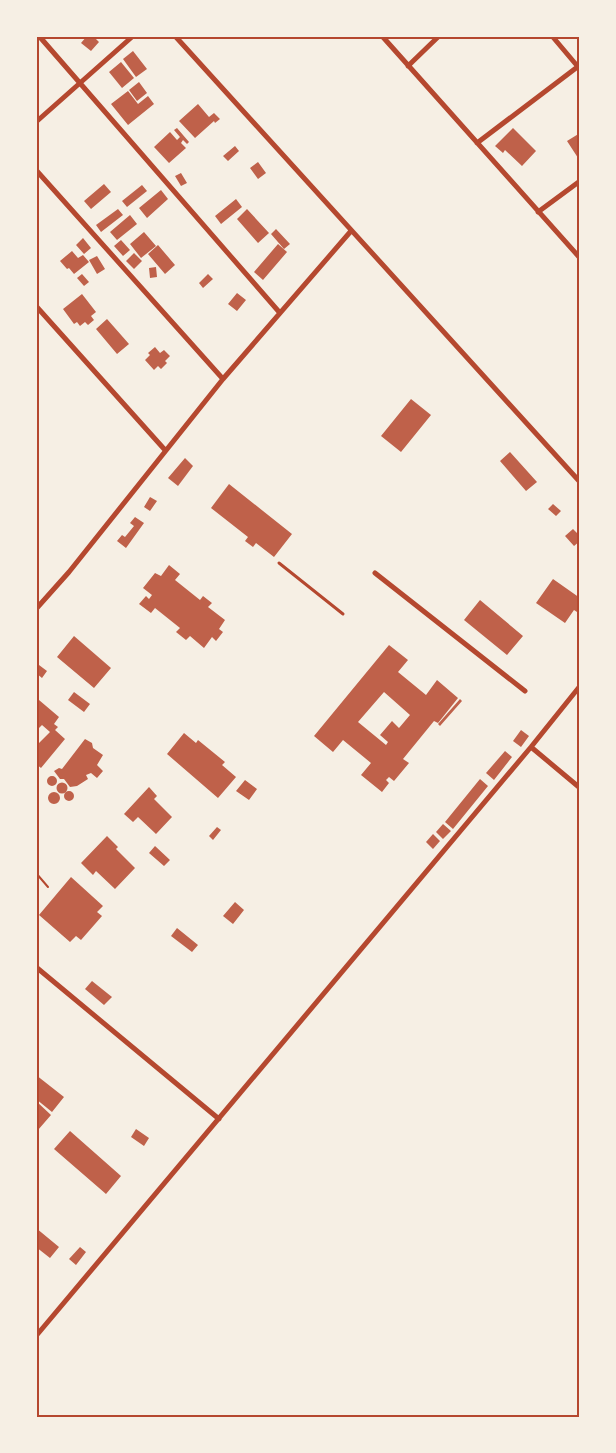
<svg xmlns="http://www.w3.org/2000/svg" width="616" height="1453" font-family="'Space Grotesk',sans-serif">
  <style>
    .building { fill: #bf614a; fill-rule: evenodd }
    .lines { fill: none; stroke-linecap: round; stroke-linejoin: round }
    .path { stroke: #b5482f; stroke-width: 2 }
    .service { stroke: #b5482f; stroke-width: 3 }
    .minor { stroke: #b5482f; stroke-width: 5 }
    .neatline { fill: none; stroke: #b5482f; stroke-width: 2 }
  </style>
  <rect width="100%" height="100%" fill="#f6efe4"/>
  <!-- building -->
  <path class="building" d="M87 36H93L99 42 91 51 81 43Z
    M133 51 147 69 136 77 123 59Z
    M121 62 134 78 122 88 109 72Z
    M139 82 147 93 137 101 129 90Z
    M128 91 138 104 148 96 154 104 128 125 111 104Z
    M198 104 209 117 214 113 220 119 215 123 214 121 195 138 179 121Z
    M177 128 189 142 187 144 183 140 181 143 186 148 169 163 154 147 170 132 177 140 180 137 174 130Z
    M513 128 536 151 522 166 505 150 503 153 495 146Z
    M580 133V161L567 141Z
    M235 146 239 151 228 161 223 156Z
    M258 162 266 173 258 179 250 168Z
    M181 173 187 183 181 186 175 176Z
    M104 184 111 192 91 209 84 201Z
    M142 185 147 191 127 207 122 201Z
    M161 190 168 199 147 218 139 208Z
    M236 199 242 207 221 224 215 216Z
    M118 209 123 215 101 232 96 225Z
    M247 209 269 233 258 243 237 219Z
    M130 215 137 224 117 240 110 232Z
    M276 229 290 244 284 249 271 234Z
    M144 232 156 246 141 258 130 244Z
    M83 238 91 248 84 254 76 245Z
    M121 240 130 250 123 256 114 246Z
    M278 244 287 252 263 280 254 272Z
    M158 245 175 265 165 274 148 254Z
    M72 251 78 258 83 255 89 262 74 274 69 268 67 269 60 261Z
    M134 253 142 261 134 269 126 261Z
    M97 256 105 269 97 274 89 260Z
    M156 267 157 277 150 278 149 268Z
    M82 274 89 282 84 286 77 278Z
    M208 274 213 279 203 288 199 283Z
    M237 293 246 300 237 311 228 304Z
    M82 294 96 312 91 316 94 320 88 325 85 322 80 326 77 322 74 324 63 309Z
    M107 319 129 344 117 354 96 329Z
    M155 347 160 353 164 350 170 356 165 361 167 363 161 369 158 366 154 370 145 360 150 355 148 353Z
    M411 399 431 415 401 452 381 436Z
    M510 452 537 482 526 491 500 461Z
    M185 458 193 466 178 486 168 478Z
    M229 484 292 534 274 557 256 543 253 547 245 541 248 537 211 508Z
    M150 497 157 501 150 511 144 507Z
    M553 504 561 511 556 516 548 509Z
    M135 517 144 523 126 548 117 541 122 535 125 537 134 526 130 523Z
    M573 529 580 536V541L574 546 565 536Z
    M169 565 180 574 175 580 200 600 203 596 212 603 208 607 225 620 219 629 223 632 216 641 212 637 204 648 190 636 186 640 176 632 180 628 155 608 151 613 139 604 146 596 149 599 152 595 143 588 155 573 161 576Z
    M553 579 580 598V607L577 612 574 610 565 623 536 603Z
    M480 600 523 636 507 655 464 620Z
    M74 636 111 668 94 688 57 657Z
    M389 645 408 660 398 672 426 695 437 680 458 698 438 723 434 721 403 759 409 763 394 781 389 777 386 780 389 783 382 792 361 775 371 763 343 740 333 752 314 736ZM384 692 410 715 399 728 392 721 380 735 388 742 386 745 358 722Z
    M39 665 47 671 42 678 36 673V668Z
    M74 692 90 704 84 712 68 700Z
    M460 699 462 701 440 726 438 724Z
    M39 700 59 717 54 724 58 727 55 730 65 739 41 768 36 764V746L50 732 42 725 38 729 36 727V703Z
    M521 730 529 736 521 747 513 741Z
    M184 733 196 743 198 740 225 762 222 765 236 777 218 798 167 754Z
    M85 739 92 743 93 748 103 755 97 765 103 771 97 778 91 773 86 775 88 779 77 786 70 787 64 779H60L54 771 59 768 62 769Z
    M505 751 512 757 494 780 486 773Z
    M47 781a5 5 0 1 1 10 0a5 5 0 1 1-10 0Z
    M480 779 488 786 453 829 445 822Z
    M245 780 257 789 249 800 236 791Z
    M56.5 788a5.5 5.5 0 1 1 11 0a5.5 5.5 0 1 1-11 0Z
    M149 787 157 796 154 799 172 817 156 834 138 817 133 822 124 814Z
    M64 796a5 5 0 1 1 10 0a5 5 0 1 1-10 0Z
    M48 798a6 6 0 1 1 12 0a6 6 0 1 1-12 0Z
    M443 824 451 831 443 839 436 832Z
    M217 827 221 830 213 840 209 836Z
    M433 834 440 841 433 849 426 842Z
    M107 836 118 847 116 849 135 868 115 889 96 871 93 875 81 863Z
    M155 846 170 860 164 866 149 853Z
    M71 877 103 906 97 912 102 916 81 940 76 936 70 942 39 915Z
    M235 902 244 910 233 924 223 916Z
    M177 928 198 945 192 952 171 936Z
    M92 981 112 997 104 1005 85 989Z
    M36 1075 64 1097 52 1112 36 1099Z
    M36 1101 51 1115 38 1130 36 1129Z
    M136 1129 149 1138 144 1146 131 1137Z
    M70 1131 121 1176 106 1194 54 1149Z
    M36 1228 59 1247 50 1258 36 1247Z
    M80 1247 86 1252 76 1265 69 1259Z"/>
  <g class="lines">
    <!-- path -->
    <path class="path" d="M36 873 48 887"/>
    <!-- service -->
    <path class="service" d="M279 563 343 614"/>
    <!-- minor -->
    <path class="minor" d="M39 36 280 313
      M175 36 580 482
      M382 36 580 258
      M552 36 579 68
      M408 66 439 36
      M36 122 133 36
      M477 143 580 65
      M36 170 223 379
      M538 212 580 181
      M36 306 165 450
      M375 573 525 691
      M36 609 69 572 223 379 351 231
      M531 747 580 788
      M36 967 219 1119
      M36 1336 531 747 580 686"/>
  </g>
  <!-- border -->
  <rect width="616" height="1453" fill="none" stroke="#f6efe4" stroke-width="75"/>
  <rect x="38" y="38" width="540" height="1378" class="neatline"/>
</svg>
